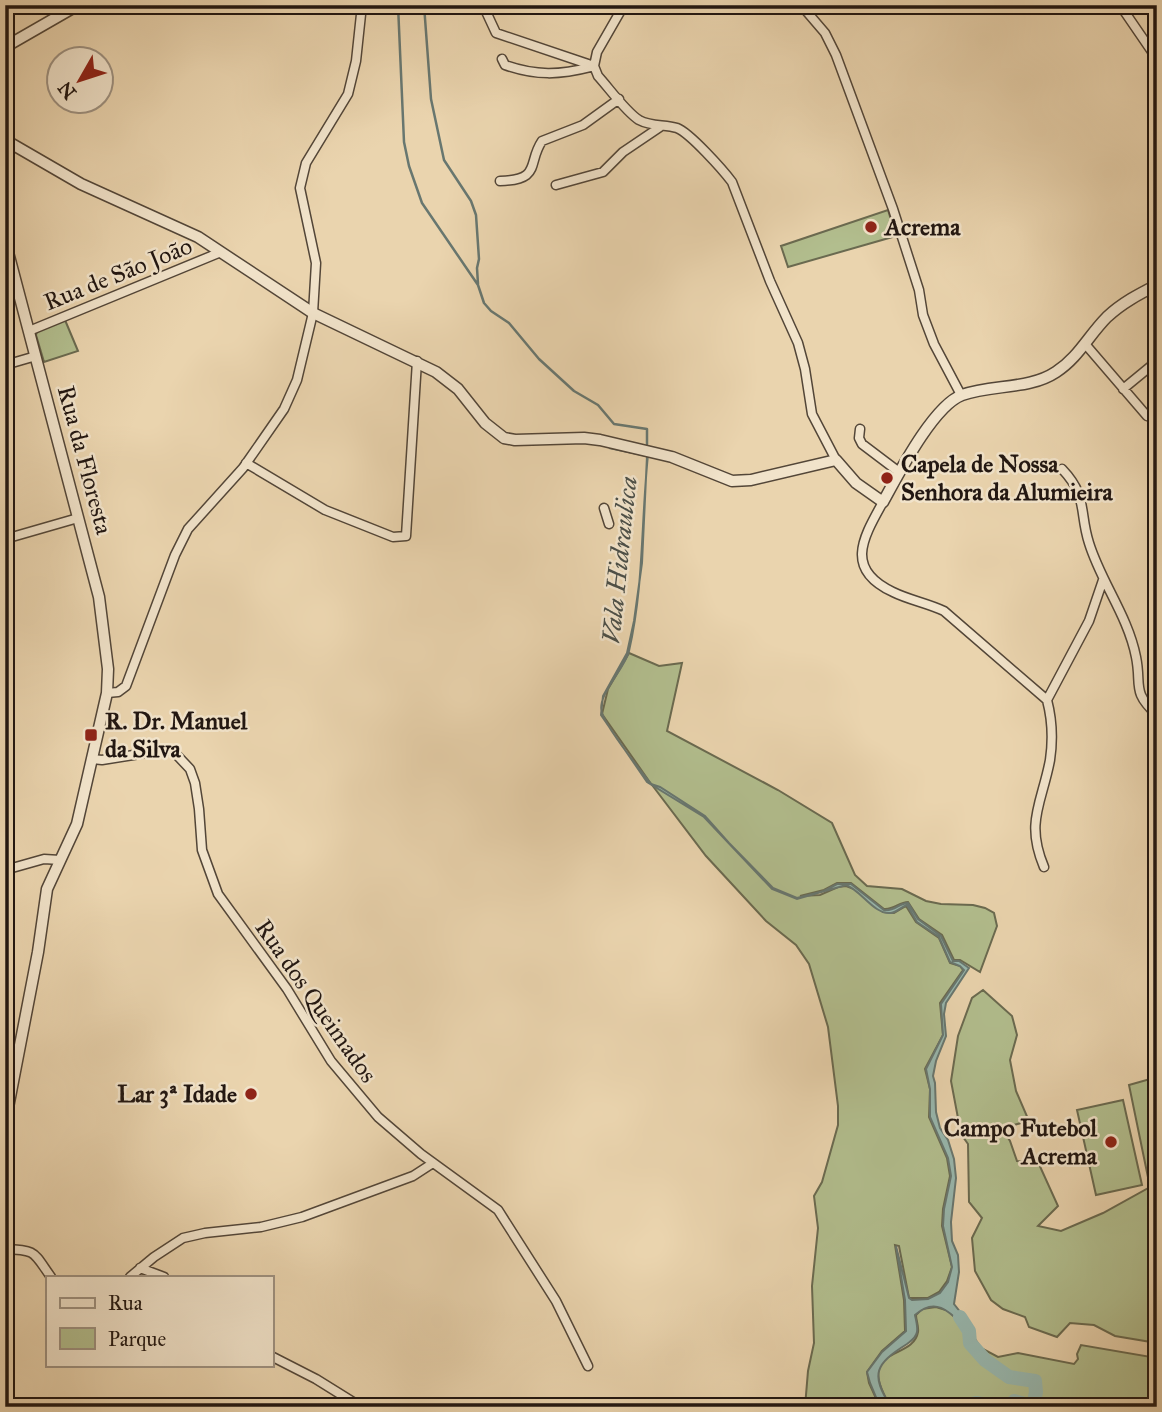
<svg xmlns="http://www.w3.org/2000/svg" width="1162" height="1412" font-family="'IM FELL Great Primer',serif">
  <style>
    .green { fill: #b2be8e; stroke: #6a6a50; stroke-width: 2 }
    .water { fill: #98b8af; stroke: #687770; stroke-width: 2 }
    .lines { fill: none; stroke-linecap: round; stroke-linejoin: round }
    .stream { stroke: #687770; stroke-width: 2.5 }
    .river { stroke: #98b8af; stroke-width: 14 }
    .minor-casing { stroke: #534638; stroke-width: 11 }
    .tertiary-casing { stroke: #534638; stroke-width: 13 }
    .minor { stroke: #f1e3ca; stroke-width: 8 }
    .tertiary { stroke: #f1e3ca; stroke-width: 10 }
    .poi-dot { fill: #8f2418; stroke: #f1e3ca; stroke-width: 2.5 }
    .labels { text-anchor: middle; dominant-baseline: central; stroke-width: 5; stroke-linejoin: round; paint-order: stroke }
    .poi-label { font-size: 24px; font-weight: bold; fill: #211611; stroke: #f1e3ca; text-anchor: start }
    .street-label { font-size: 24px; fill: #211611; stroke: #f1e3ca }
    .water-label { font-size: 26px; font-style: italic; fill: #4b4f48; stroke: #f1e3ca }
  </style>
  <rect width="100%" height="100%" fill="#ead4ae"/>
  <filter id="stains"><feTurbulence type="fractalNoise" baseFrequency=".00286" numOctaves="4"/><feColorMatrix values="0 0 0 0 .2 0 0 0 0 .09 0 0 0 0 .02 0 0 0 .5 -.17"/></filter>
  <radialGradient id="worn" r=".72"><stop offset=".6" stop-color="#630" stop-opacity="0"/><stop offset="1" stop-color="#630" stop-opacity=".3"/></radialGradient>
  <!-- green -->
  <path class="green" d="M888 210 896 236 788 267 781 246Z
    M65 320 78 351 44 362 36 335 37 331Z
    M629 653 659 666 682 663 667 731 778 790 832 823 855 875 867 886 902 889 926 901 941 904 973 905 985 908 994 913 997 926 980 972 960 960H954L942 935 919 919 908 902C899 902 894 910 884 909L851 883H837L824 890 800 896 820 895 838 887 846 886 854 889 883 912 894 913 906 906 916 922 939 938 950 963 960 966 963 970 940 1003 943 1035 925 1069 930 1089 929 1117 947 1158 950 1176 943 1209 942 1226 952 1267 947 1281 939 1292 928 1298H909L899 1246 895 1245 904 1300 905 1331 882 1351 867 1372 869 1383 880 1407H805L808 1371 814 1343 812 1286 818 1228 814 1196 822 1182 838 1125V1106L828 1027 809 964 796 945 766 921 706 856 649 781 602 714 608 689Z
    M983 990 1012 1016 1017 1035 1010 1060 1016 1091 1029 1121 1002 1128 1010 1141 1017 1161 1038 1162 1058 1206 1038 1226 1061 1231 1103 1213 1150 1187 1129 1085 1157 1077V1343L1115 1336 1094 1325 1070 1323 1057 1337 1029 1327 1025 1317 1003 1309 991 1300 975 1271 972 1238 982 1218 969 1202 968 1144 961 1134 951 1081 958 1036 972 998Z
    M1123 1100 1142 1185 1096 1195 1077 1110Z
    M936 1307 949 1311 971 1333 981 1348 998 1357 1018 1353 1074 1364 1078 1359 1077 1354 1081 1345 1157 1358V1407H891C852 1344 913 1362 918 1332 919 1327 916 1320 916 1315L922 1309Z"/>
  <!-- water -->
  <path class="water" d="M609 448 648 455C641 521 644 586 629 651 625 669 596 695 602 713 608 731 639 768 651 784L660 787 705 816 729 843 773 888 797 898 824 891 837 884H851L884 910C894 912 899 903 908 903L918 919 941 936 953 961H959L969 968 946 1003 944 1014 946 1036 936 1061 933 1076 935 1083 936 1112 940 1128 948 1140 954 1159 956 1178 951 1222 952 1241 958 1255 959 1272 954 1304 961 1313 969 1331C953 1316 938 1294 915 1315 916 1320 918 1327 917 1332 916 1338 911 1341 907 1344 875 1364 870 1374 891 1407H880L870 1383 867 1372 882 1352 906 1331 905 1300 896 1246 909 1298 912 1300 928 1299 940 1293 948 1282 952 1267 943 1226 944 1209 951 1176 948 1158 930 1117V1089L926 1069 943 1035 941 1004 964 970 960 966 950 962 939 937 917 922 907 905C901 907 897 912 891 913 874 915 861 890 846 885L797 899 772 889 704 817 647 782 601 715 603 696 627 653 634 621 642 563 647 456Z"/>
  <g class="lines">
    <!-- stream -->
    <path class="stream" d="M398 5 404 142 409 166 422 203 478 285 484 303 491 311 509 323 539 359 574 391 598 405 614 424 647 429V444
      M424 5 431 99 444 160 471 201 476 215 479 259 477 268 478 284"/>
    <!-- river -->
    <path class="river" d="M960 1317 969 1331 970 1343 985 1360 1009 1377 1035 1381 1036 1392 1033 1407
      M1014 1401 1035 1407
      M957 1407 976 1403 1000 1407"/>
    <!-- minor casing -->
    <g class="minor-casing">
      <path id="minor" d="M483 5 496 33 594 66
        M801 5 825 33 836 55 893 209 919 290 923 315 934 344 961 395
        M1120 5 1157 59
        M807 12 822 5
        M502 59 505 65C536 76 560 75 591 67
        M594 66 598 76C609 88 626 112 639 120 652 127 665 124 677 128 690 133 723 170 732 182L770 281 798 343 805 369 812 414 836 460
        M594 66 597 52 624 5
        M500 181C542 180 527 163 542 141L583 125 619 99
        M556 185 603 172 623 152 660 127
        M29 331 221 252
        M1086 345 1147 416 1157 407
        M5 365 36 356
        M1123 389 1151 366 1157 373
        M860 429 859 438 862 444 899 472
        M246 463 325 510 393 537 406 536 417 361
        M1062 469C1088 496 1079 512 1089 543 1101 582 1128 616 1136 657 1142 686 1131 691 1157 715
        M883 502C863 538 844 569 893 592 909 600 927 603 944 611L1047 700
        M604 508 609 524
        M5 539 78 518
        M107 693 118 692 126 686 175 555 188 529 243 468 284 409 297 380 313 313 316 263 300 188 306 163 348 94 356 61 362 5
        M1047 700 1089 621 1103 580
        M92 759 102 760 165 750 173 751 190 769 195 783 199 809 202 850 218 894 287 989 331 1061 378 1117 421 1154 498 1210 556 1301 588 1366
        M1044 867C1025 822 1042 803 1050 760 1053 740 1052 719 1047 700
        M5 870 44 859 60 860
        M5 1249C37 1250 33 1252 51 1277
        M140 1268 164 1277
        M130 1277 154 1257 183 1238 205 1233 261 1227 302 1217 413 1176 433 1163
        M271 1356 316 1379 361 1407"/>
    </g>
    <!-- tertiary casing -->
    <g class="tertiary-casing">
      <path id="tertiary" d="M5 47 78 5
        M5 140 81 184 198 237 313 313 436 372 458 389 485 423 504 438 515 440 584 438 600 440 672 457 732 481 751 480 836 460 856 483 883 502C898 475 933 406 962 395 992 384 1029 390 1056 372 1078 358 1089 335 1107 317 1122 303 1139 294 1157 285
        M5 241 99 597 108 669 107 693 77 824 47 889 38 952 5 1123"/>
    </g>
    <!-- minor -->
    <use href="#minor" class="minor"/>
    <!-- tertiary -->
    <use href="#tertiary" class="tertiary"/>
  </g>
  <!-- markers -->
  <g class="poi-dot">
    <circle cx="871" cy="227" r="7"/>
    <circle cx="887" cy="478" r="7"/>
    <rect x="84" y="728" width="14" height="14" rx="3.5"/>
    <circle cx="251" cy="1094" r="7"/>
    <circle cx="1111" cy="1142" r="7"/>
  </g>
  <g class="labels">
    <!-- poi labels -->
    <g class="poi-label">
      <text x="885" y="227">Acrema</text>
      <text x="901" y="464">Capela de Nossa<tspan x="901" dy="28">Senhora da Alumieira</tspan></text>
      <text x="105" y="721">R. Dr. Manuel<tspan x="105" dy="28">da Silva</tspan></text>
      <text x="237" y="1094" text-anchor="end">Lar 3ª Idade</text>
      <text x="1097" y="1128" text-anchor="end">Campo Futebol<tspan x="1097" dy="28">Acrema</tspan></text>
    </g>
    <!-- street labels -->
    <g class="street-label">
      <text transform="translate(118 274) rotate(-22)">Rua de São João</text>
      <text transform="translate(85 460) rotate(75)">Rua da Floresta</text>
      <text transform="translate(316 1001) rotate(55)">Rua dos Queimados</text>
    </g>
    <!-- water labels -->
    <g class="water-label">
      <text transform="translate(619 560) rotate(-84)">Vala Hidraulica</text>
    </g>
  </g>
  <!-- margin -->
  <rect width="1162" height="1412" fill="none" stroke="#ead4ae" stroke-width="28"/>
  <rect x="7" y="7" width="1148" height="1398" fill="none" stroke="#211611" stroke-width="3.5"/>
  <rect x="14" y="14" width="1134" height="1384" fill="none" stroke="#211611" stroke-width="2"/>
  <!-- legend -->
  <rect x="46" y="1276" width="228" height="91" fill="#f1e3ca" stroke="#9e9180" stroke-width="2"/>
  <rect x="60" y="1298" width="35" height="10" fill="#f1e3ca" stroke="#9e9180" stroke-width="2"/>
  <text x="108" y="1310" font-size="21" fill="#211611">Rua</text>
  <rect x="60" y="1328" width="35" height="21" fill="#b2be8e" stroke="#9e9180" stroke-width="2"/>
  <text x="108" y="1346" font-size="21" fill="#211611">Parque</text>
  <!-- north arrow -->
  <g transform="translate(80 80) rotate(231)"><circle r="33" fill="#f1e3ca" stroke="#9e9180" stroke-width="2"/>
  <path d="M0-5L12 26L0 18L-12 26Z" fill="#8f2418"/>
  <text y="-10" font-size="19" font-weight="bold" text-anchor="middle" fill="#211611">N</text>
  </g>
  <rect width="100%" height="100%" filter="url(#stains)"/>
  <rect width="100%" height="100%" fill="url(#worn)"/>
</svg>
